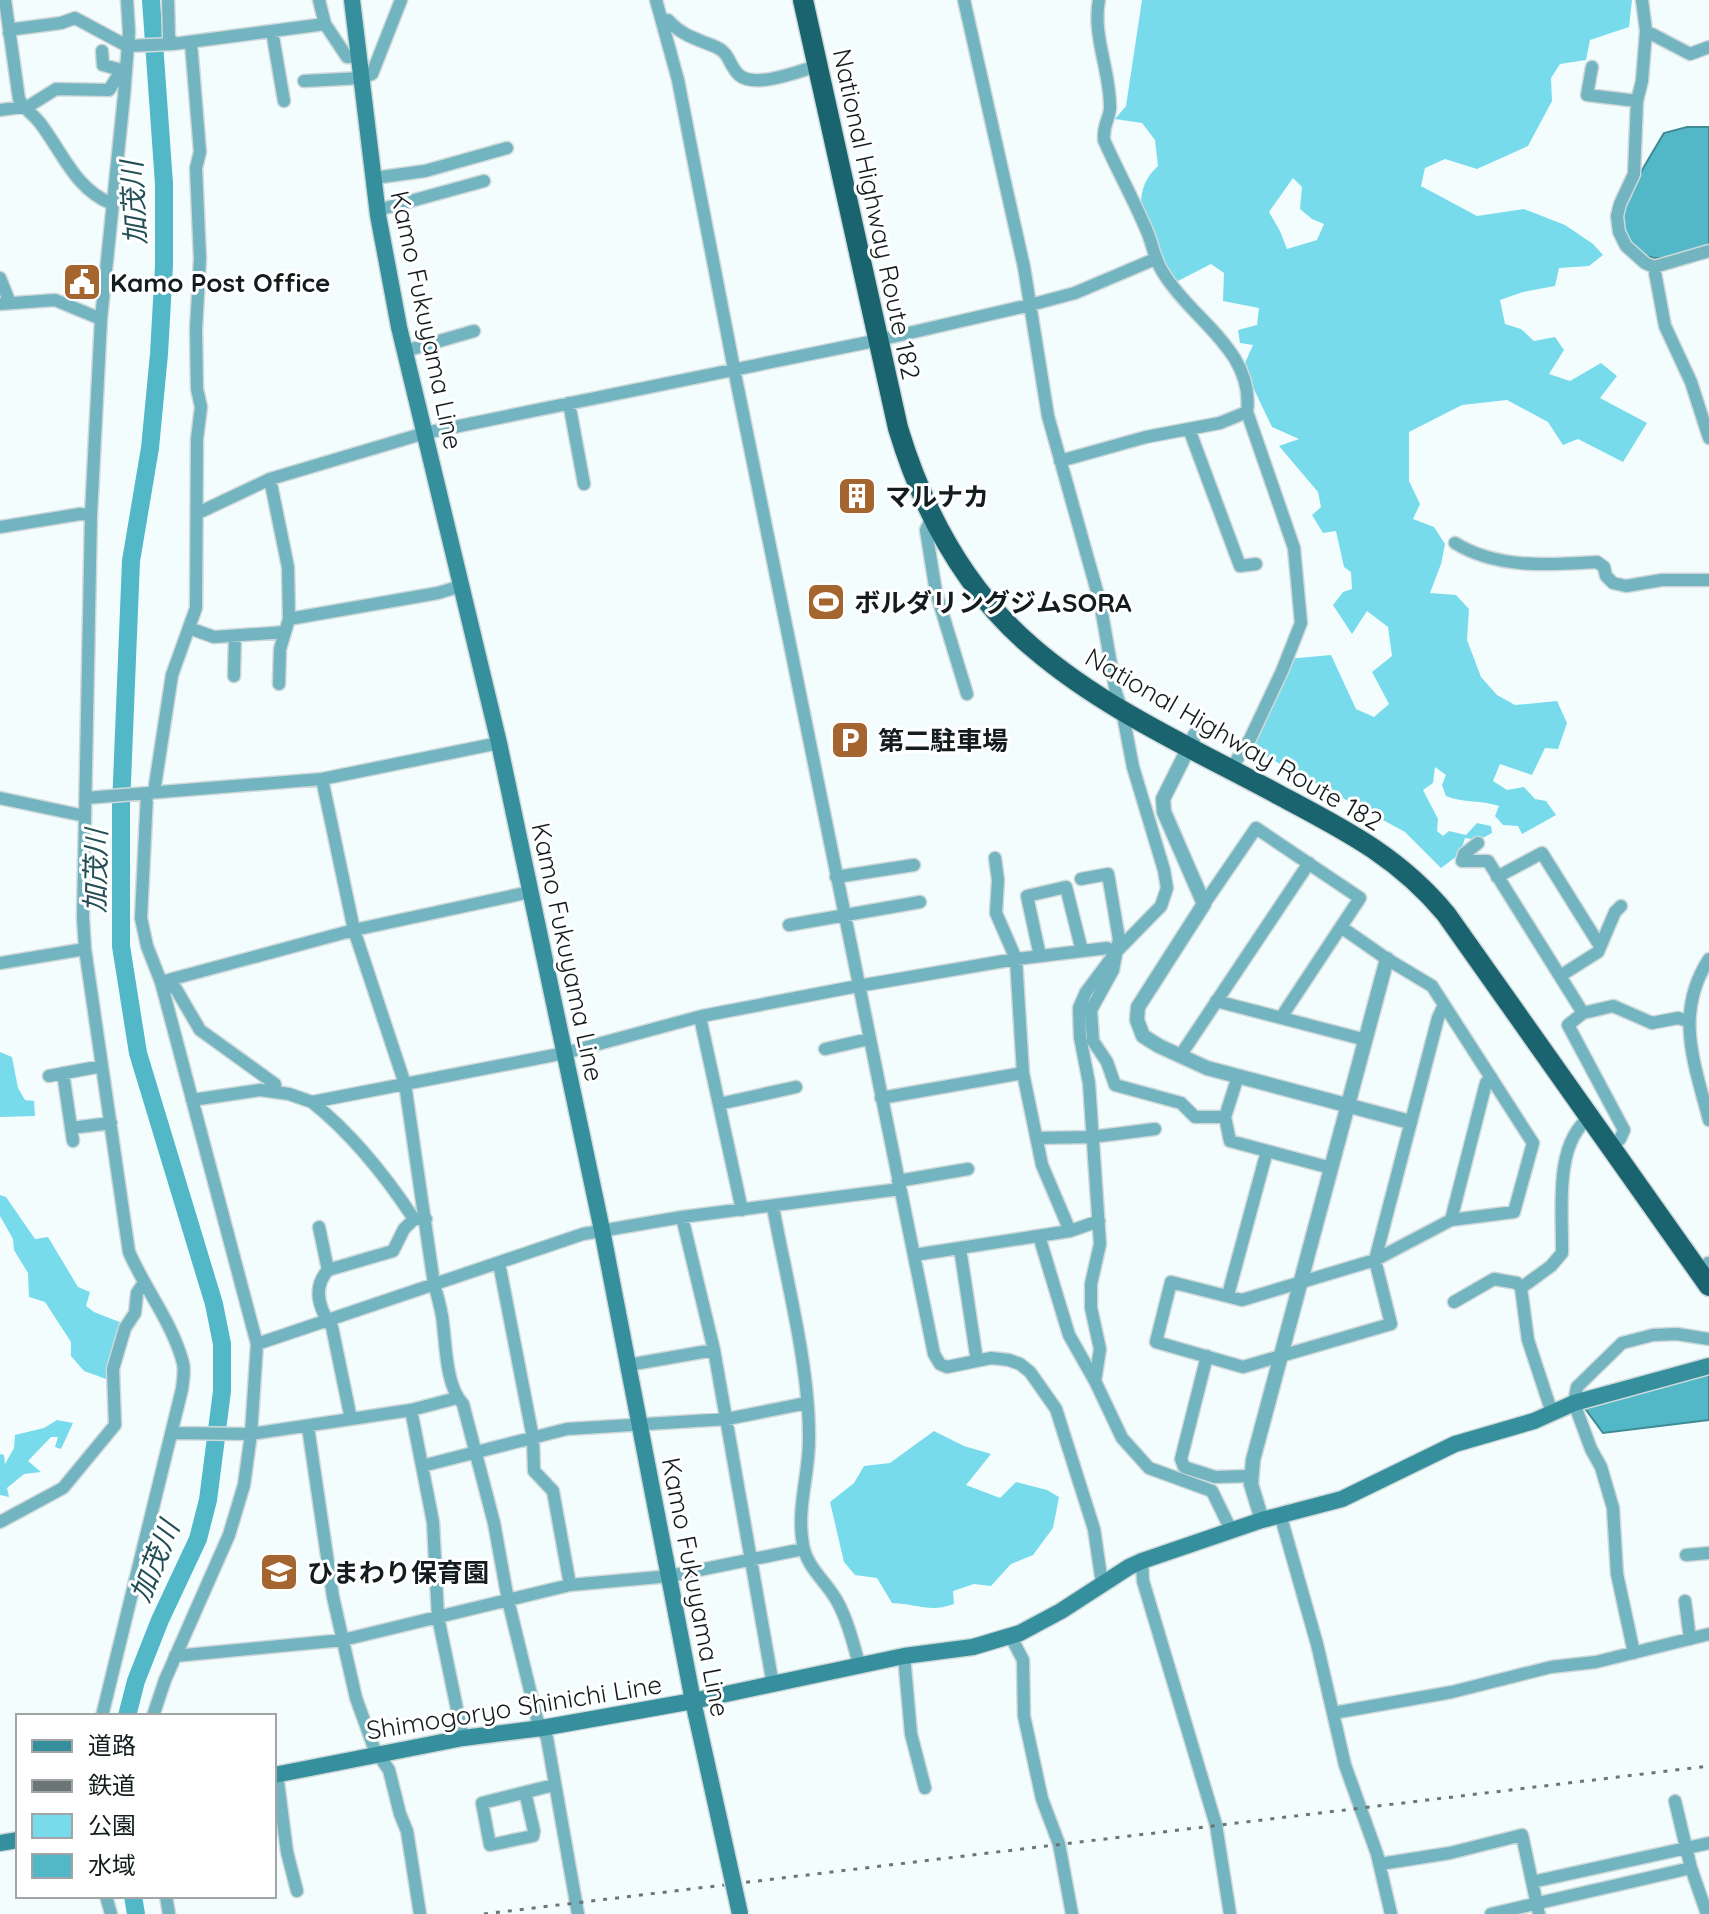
<svg xmlns="http://www.w3.org/2000/svg" width="1709" height="1914" font-family="Quicksand,'Noto Sans JP',sans-serif">
  <style>
    .green { fill: #78dbeb; fill-rule: evenodd }
    .water { fill: #52b8c7; stroke: #3f8a94; stroke-width: 2 }
    .lines { fill: none; stroke-linecap: round; stroke-linejoin: round }
    .river { stroke: #52b8c7; stroke-width: 18 }
    .minor-casing { stroke: #d0d9da; stroke-width: 15 }
    .tertiary-casing { stroke: #d0d9da; stroke-width: 17 }
    .secondary-casing { stroke: #d0d9da; stroke-width: 19 }
    .trunk-casing { stroke: #d0d9da; stroke-width: 23 }
    .minor { stroke: #72b5c0; stroke-width: 12 }
    .tertiary { stroke: #72b5c0; stroke-width: 14 }
    .secondary { stroke: #368f9c; stroke-width: 16 }
    .trunk { stroke: #1a646f; stroke-width: 20 }
    .rail { stroke: #6c7576; stroke-width: 3; stroke-dasharray: 4 8; stroke-linecap: butt }
    .secondary-bridge-casing { stroke: #d0d9da; stroke-width: 19; stroke-linecap: butt }
    .secondary-bridge { stroke: #368f9c; stroke-width: 16 }
    .labels { text-anchor: middle; dominant-baseline: central; stroke-width: 6; stroke-linejoin: round; paint-order: stroke }
    .street-label { font-size: 26px; fill: #141d1e; stroke: #fff }
    .poi-label { font-size: 26px; font-weight: bold; fill: #141d1e; stroke: #fff; text-anchor: start }
    .water-label { font-size: 28px; font-style: italic; fill: #224f56; stroke: #fff }
  </style>
  <rect width="100%" height="100%" fill="#f4fdfe"/>
  <!-- green -->
  <path class="green" d="M1142 0H1632L1629 27 1590 40 1586 60 1560 64 1551 78 1552 101 1528 146 1477 169 1445 159 1425 168 1421 186 1477 216 1524 209 1565 225 1593 244 1603 255 1589 266 1559 268 1555 286 1523 292 1500 300 1505 324 1521 329 1534 341 1555 337 1564 350 1549 374 1570 381 1601 363 1617 376 1600 398 1647 423 1623 462 1578 439 1563 445 1548 422 1507 400 1462 405 1409 432V481L1420 504 1413 519 1434 527 1445 544 1441 564 1430 593 1456 595 1469 609 1467 640 1481 677 1497 695 1515 705 1557 701 1567 723 1558 749 1545 748 1532 775 1500 764 1493 781 1507 790 1524 787 1535 799 1546 801 1556 815 1522 834 1518 826 1503 825 1495 816 1499 806C1482 800 1463 803 1446 796L1442 785 1446 775 1435 767 1433 783 1423 790 1438 819 1437 831 1443 836 1449 831 1466 835 1477 823 1491 826 1492 833 1479 840 1465 838 1460 854 1441 868 1405 832 1251 748 1287 659 1331 655 1356 709 1374 717 1389 704 1372 672 1392 656 1388 627 1367 611 1352 634 1333 605 1343 592 1352 589 1351 572 1344 567 1336 531 1323 533 1312 515 1321 507 1318 492 1279 446 1299 439 1272 427 1250 381 1245 363 1253 345 1240 343 1238 330 1257 325 1259 308 1223 301 1224 273 1211 264 1176 282C1153 249 1121 199 1158 166L1155 140 1142 123 1115 119 1126 106ZM1293 178 1302 187 1300 209 1312 219 1324 224 1317 240 1287 249 1280 231 1269 212Z
    M0 1052 12 1057 18 1088 25 1100 34 1101 35 1116 0 1117Z
    M0 1195 6 1197 35 1239 48 1237 78 1287 90 1292 86 1306 94 1312 122 1323 109 1380 84 1371 71 1356V1342L45 1302 29 1297 28 1273 14 1250 13 1239 0 1216Z
    M57 1420 73 1423 61 1449 55 1447 58 1437H51L28 1461 41 1472 24 1474 7 1488 9 1497 0 1495V1454L4 1455 5 1464 14 1448 15 1435 44 1428Z
    M934 1431 964 1446 991 1454 966 1485 1000 1498 1016 1482 1047 1490 1059 1497 1053 1528 1033 1555 1011 1564 991 1586 974 1584 953 1591 954 1604C931 1613 917 1604 892 1603L877 1578 855 1575 844 1562 830 1502 854 1483 864 1466 890 1463Z"/>
  <!-- water -->
  <path class="water" d="M1687 127H1709V245C1683 253 1648 272 1629 241 1624 233 1621 221 1623 211 1626 194 1654 150 1664 133Z
    M1709 1373V1420L1603 1433 1584 1407Z"/>
  <g class="lines">
    <!-- river -->
    <path class="river" d="M127 1716 136 1681 160 1620 198 1539 208 1500 222 1391V1344L214 1304 138 1053 121 946V806L131 561 150 448 159 354 164 265V184L151 0
      M133 1896 136 1914"/>
    <!-- minor casing -->
    <g class="minor-casing">
      <path id="minor" d="M5 0 19 99C24 109 33 114 40 123 63 153 75 189 112 204
        M168 0 169 37 173 44 325 24
        M319 0 325 24 347 57H359
        M656 0 678 80 734 369 934 1354 940 1364 947 1367 991 1358 1009 1360 1020 1364 1030 1372 1056 1409 1094 1529 1102 1583
        M964 0 1024 267 1048 416 1100 602 1116 693 1122 710 1133 767 1164 870 1167 888 1161 906 1116 952 1086 992 1079 1008 1080 1037 1089 1083 1100 1244 1091 1284V1308L1100 1349 1095 1381 1122 1438 1149 1468 1212 1491 1231 1530
        M1099 0C1092 37 1111 72 1110 109 1109 120 1103 124 1104 140 1117 170 1133 198 1146 229 1153 244 1154 260 1164 274 1191 319 1255 351 1247 412L1294 548 1301 623 1282 671 1250 739 1231 769
        M1642 0 1646 31 1642 81 1637 101 1634 174 1620 204 1617 216 1619 232 1626 246 1645 263 1654 267 1709 251
        M662 22 668 20C682 36 697 39 716 47 730 53 729 66 739 75 756 89 799 71 817 66
        M272 31 284 101
        M1646 31 1690 54 1709 47
        M9 33 15 29 61 23 75 18 127 46 173 44
        M102 51 103 65 125 71
        M1592 67 1587 95 1637 101
        M304 81 362 78 372 74 401 0
        M0 110 29 106 56 89 109 90 119 74 125 71
        M374 178 425 171 507 148
        M378 210 484 181
        M1654 267 1665 326 1691 382 1709 438
        M0 278 10 303
        M0 304 55 300 101 319
        M405 351 474 331
        M569 403 584 484
        M1189 429 1240 566 1256 564
        M1060 461 1146 437 1220 423 1247 412
        M270 479 288 567 289 619 280 649 279 684
        M198 513 270 479 425 433 879 340 1030 305 1075 293 1155 259
        M932 517 926 530 936 592 967 694
        M0 527 80 514 91 515
        M1455 543C1497 569 1549 565 1597 562L1604 567 1606 576 1613 583 1626 586 1662 580H1709
        M289 619 438 593 461 586
        M189 628 214 637 285 632
        M234 676 235 636
        M322 779 354 930 405 1084 434 1284C437 1294 440 1305 442 1316 446 1341 445 1386 463 1404L494 1523 508 1600 537 1719 547 1738 578 1914
        M154 792 172 675 196 608 197 439 201 407 197 389 196 329 200 259 196 168 200 152 191 43
        M147 794 141 918 147 946 161 982 257 1344 251 1434 244 1485 229 1535 165 1680 153 1716
        M0 798 85 816
        M86 798 322 779 499 743
        M1478 843 1464 854 1462 861H1488L1583 1013 1568 1025 1624 1130 1620 1139 1611 1146
        M995 858 998 880 996 913 1016 959 1023 1073 1042 1165 1070 1231
        M836 877 914 865
        M1497 877 1542 853 1600 946
        M1081 879 1108 874 1119 939 1113 970 1091 1010 1093 1041 1107 1062 1115 1085 1181 1103 1195 1117H1225
        M1204 904 1256 828 1360 898 1282 1016
        M789 925 920 902
        M1341 927 1387 959 1432 986 1533 1143 1514 1212 1451 1220 1375 1260 1242 1300 1171 1282 1156 1342 1243 1367 1391 1324 1375 1260 1438 1018 1444 1005
        M1040 956 1027 896 1066 887 1082 951
        M1709 959C1674 1013 1694 1062 1709 1120
        M0 963 85 949
        M1560 976 1598 952 1615 912 1621 906
        M161 982 354 930 530 892
        M161 982 176 989 200 1030 275 1084V1091
        M1216 1001 1366 1040
        M1583 1013 1613 1006 1652 1023 1678 1018 1688 1021
        M702 1016 701 1022 742 1210
        M825 1049 869 1039
        M1180 1056 1309 863
        M63 1073 73 1141
        M49 1076 102 1066
        M1238 1076 1225 1117 1230 1141 1331 1168
        M881 1098 1023 1073
        M192 1100 260 1090 289 1094 312 1102 565 1053 702 1016 858 986 1016 959 1107 948 1116 952
        M312 1102C352 1134 385 1175 414 1219H426
        M719 1104 796 1087
        M71 1128 111 1123
        M1037 1138 1092 1137 1155 1129
        M898 1181 968 1169
        M773 1207C786 1278 809 1364 809 1436 810 1473 796 1507 803 1545 807 1568 826 1581 837 1601 848 1621 853 1643 859 1664
        M682 1217 714 1350 773 1685
        M1451 1220 1486 1083 1491 1077
        M319 1227 328 1270C312 1288 319 1309 332 1327L351 1419
        M1039 1236 1069 1335 1095 1381
        M960 1248 977 1361
        M914 1255 1070 1231 1099 1221
        M499 1263 533 1438 534 1471 553 1491 570 1585
        M1708 1263H1709
        M328 1270 393 1251 404 1229 414 1219
        M1521 1288 1551 1266 1562 1253C1563 1212 1553 1144 1590 1117
        M1228 1295 1267 1151
        M1454 1302 1494 1279 1517 1283 1521 1288 1528 1340 1552 1413
        M257 1344 583 1234 682 1217 900 1189
        M1207 1356 1181 1459 1184 1467 1215 1477 1251 1476
        M628 1365 714 1350
        M411 1410 433 1522 438 1617 463 1738
        M308 1427 333 1597 356 1698 374 1748 389 1770 400 1814 407 1831 420 1914
        M171 1433 251 1434 411 1410 457 1398
        M422 1466 567 1429 727 1419 807 1403
        M1280 1514 1317 1644 1345 1765 1377 1854 1391 1914
        M0 1522 63 1488 115 1425 113 1369 125 1328 135 1313 137 1293 143 1284
        M1686 1555 1709 1553
        M1142 1561 1143 1581 1216 1825 1230 1914
        M1685 1601 1690 1639
        M1011 1637 1023 1660 1024 1716 1042 1799 1059 1844 1072 1914
        M1634 1653 1617 1574 1613 1508 1601 1467 1591 1449 1574 1403 1577 1387 1622 1343 1653 1335 1677 1334 1709 1339
        M175 1656 343 1640 570 1585 670 1576 803 1549
        M904 1656 911 1734 925 1788
        M1333 1713 1452 1692 1551 1667 1596 1662 1709 1634
        M102 1716 182 1389C183 1381 185 1371 183 1363 173 1324 145 1289 129 1252L85 949 83 918 91 515 101 319 124 96 129 32 127 0
        M277 1774 287 1852 297 1891
        M525 1792 534 1831 533 1836 490 1845 482 1803 554 1785
        M1675 1801 1691 1868 1707 1914
        M1380 1864 1450 1853 1522 1835 1539 1914
        M1532 1882 1709 1843
        M106 1896 111 1914
        M166 1896 169 1914
        M1491 1914 1691 1868"/>
    </g>
    <!-- tertiary casing -->
    <g class="tertiary-casing">
      <path id="tertiary" d="M1195 735 1163 799 1164 812 1204 904 1138 1007 1137 1020 1143 1036 1159 1046 1207 1068 1410 1122
        M1262 1520 1251 1484 1253 1460 1387 959"/>
    </g>
    <!-- secondary casing -->
    <g class="secondary-casing">
      <path id="secondary" d="M352 0 378 215 399 327 499 743 602 1230 693 1701 720 1823
        M274 1775 463 1738 542 1728 693 1701 904 1656 973 1647 1020 1633 1061 1611 1129 1567 1142 1561 1262 1520 1342 1499 1455 1444 1534 1421 1574 1403 1709 1366
        M0 1843 18 1840"/>
    </g>
    <!-- trunk casing -->
    <g class="trunk-casing">
      <path id="trunk" d="M803 0 898 428C923 511 965 590 1032 647 1105 710 1196 750 1281 796 1345 830 1399 857 1446 914L1709 1286"/>
    </g>
    <!-- minor -->
    <use href="#minor" class="minor"/>
    <!-- tertiary -->
    <use href="#tertiary" class="tertiary"/>
    <!-- secondary -->
    <use href="#secondary" class="secondary"/>
    <!-- trunk -->
    <use href="#trunk" class="trunk"/>
    <!-- rail -->
    <path class="rail" d="M484 1914 1709 1766"/>
    <!-- secondary-bridge casing -->
    <g class="secondary-bridge-casing">
      <path id="secondary-bridge" d="M720 1823 740 1914"/>
    </g>
    <!-- secondary-bridge -->
    <use href="#secondary-bridge" class="secondary-bridge"/>
  </g>
  <!-- icons -->
  <defs>
    <g id="civic-square" transform="scale(2)"><rect x="-9" y="-9" width="18" height="18" rx="4" fill="#a5652e" stroke="#fff"/><path d="M-.6-6.5H3V-4.5H.6V-3L4-1V1h2V6H-6V1h2V-1L-.6-3ZM-1.2 2.5V6h2.4V2.5Z" fill="#fff"/></g>
    <g id="building-square" transform="scale(2)"><rect x="-9" y="-9" width="18" height="18" rx="4" fill="#a5652e" stroke="#fff"/><path d="M-4-6H4V6H1V3H-1V6H-4ZM-2.5-4.3h1.7v1.8h-1.7ZM.8-4.3h1.7v1.8H.8ZM-2.5-1h1.7V.8h-1.7ZM.8-1h1.7V.8H.8Z" fill="#fff"/></g>
    <g id="stadium-square" transform="scale(2)"><rect x="-9" y="-9" width="18" height="18" rx="4" fill="#a5652e" stroke="#fff"/><path d="M0-5a6.5 5 0 1 0 0 10a6.5 5 0 1 0 0-10ZM-3.5-1.8h7v3.6h-7Z" fill="#fff"/></g>
    <g id="parking-square" transform="scale(2)"><rect x="-9" y="-9" width="18" height="18" rx="4" fill="#a5652e" stroke="#fff"/><path d="M-3.5-5.5H1a3.5 3.5 0 0 1 0 7H-1V5.5H-3.5ZM-1-3.4V-.6H.8a1.4 1.4 0 0 0 0-2.8Z" fill="#fff"/></g>
    <g id="school-square" transform="scale(2)"><rect x="-9" y="-9" width="18" height="18" rx="4" fill="#a5652e" stroke="#fff"/><path d="M0-5L7-2L0 1L-7-2ZM-4 1L0 2.5L4 1V4Q0 6-4 4Z" fill="#fff"/></g>
  </defs>
  <g fill-rule="evenodd">
    <use href="#civic-square" x="82" y="282"/>
    <use href="#building-square" x="857" y="496"/>
    <use href="#stadium-square" x="826" y="602"/>
    <use href="#parking-square" x="850" y="740"/>
    <use href="#school-square" x="279" y="1572"/>
  </g>
  <g class="labels">
    <!-- street labels -->
    <g class="street-label">
      <text transform="translate(877 214) rotate(78)">National Highway Route 182</text>
      <text transform="translate(427 320) rotate(78)">Kamo Fukuyama Line</text>
      <text transform="translate(1234 739) rotate(30)">National Highway Route 182</text>
      <text transform="translate(568 952) rotate(78)">Kamo Fukuyama Line</text>
      <text transform="translate(696 1587) rotate(79)">Kamo Fukuyama Line</text>
      <text transform="translate(514 1707) rotate(-9)">Shimogoryo Shinichi Line</text>
    </g>
    <!-- poi labels -->
    <g class="poi-label">
      <text x="110" y="282">Kamo Post Office</text>
      <text x="885" y="496">マルナカ</text>
      <text x="854" y="602">ボルダリングジムSORA</text>
      <text x="878" y="740">第二駐車場</text>
      <text x="307" y="1572">ひまわり保育園</text>
    </g>
    <!-- water labels -->
    <g class="water-label">
      <text transform="translate(133 203) rotate(-93)">加茂川</text>
      <text transform="translate(95 871) rotate(-89)">加茂川</text>
      <text transform="translate(154 1561) rotate(-68)">加茂川</text>
    </g>
  </g>
  <!-- legend -->
  <rect x="16" y="1714" width="260" height="184" fill="#ffffff" stroke="#a1a5a5" stroke-width="2"/>
  <rect x="32" y="1740" width="40" height="12" fill="#368f9c" stroke="#a1a5a5" stroke-width="2"/>
  <text x="88" y="1754" font-size="24" fill="#141d1e">道路</text>
  <rect x="32" y="1780" width="40" height="12" fill="#6c7576" stroke="#a1a5a5" stroke-width="2"/>
  <text x="88" y="1794" font-size="24" fill="#141d1e">鉄道</text>
  <rect x="32" y="1814" width="40" height="24" fill="#78dbeb" stroke="#a1a5a5" stroke-width="2"/>
  <text x="88" y="1834" font-size="24" fill="#141d1e">公園</text>
  <rect x="32" y="1854" width="40" height="24" fill="#52b8c7" stroke="#a1a5a5" stroke-width="2"/>
  <text x="88" y="1874" font-size="24" fill="#141d1e">水域</text>
</svg>
